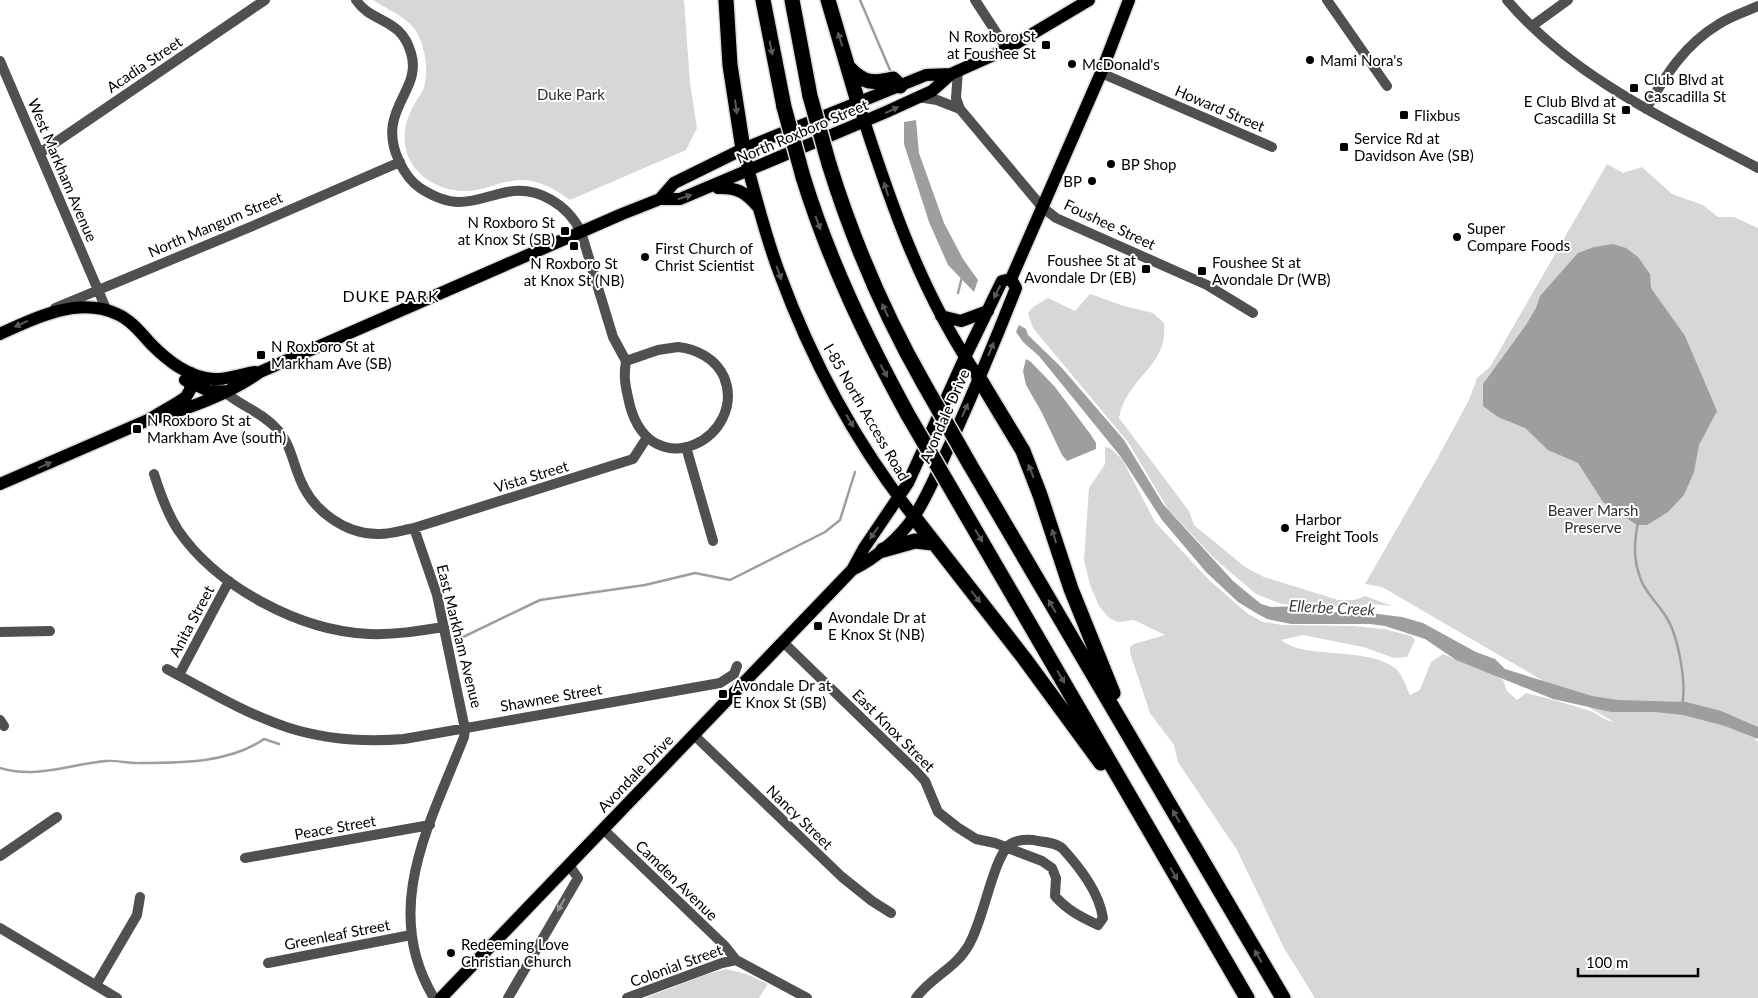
<svg xmlns="http://www.w3.org/2000/svg" width="1758" height="998" font-family="Lato,sans-serif">
  <style>
    .green { fill: #d7d7d7 }
    .water { fill: #9e9e9e }
    .lines { fill: none; stroke-linecap: round; stroke-linejoin: round }
    .stream { stroke: #9e9e9e; stroke-width: 2.5 }
    .major-casing { stroke: #dbdbdb; stroke-width: 15 }
    .highway-casing { stroke: #dbdbdb; stroke-width: 18 }
    .minor { stroke: #505050; stroke-width: 10 }
    .major { stroke: #000; stroke-width: 12 }
    .highway { stroke: #000; stroke-width: 15 }
    .highway-bridge-casing { stroke: #dbdbdb; stroke-width: 18; stroke-linecap: butt }
    .highway-bridge { stroke: #000; stroke-width: 15 }
    .oneway { fill: #595959 }
    .oneway2 { fill: #969696 }
    .poi-dot { fill: #000; stroke: #fff; stroke-width: 2 }
    .labels { text-anchor: middle; dominant-baseline: central; stroke-width: 4; stroke-linejoin: round; paint-order: stroke }
    .poi-label { font-size: 15px; fill: #000; stroke: #fff; text-anchor: start }
    .street-label { font-size: 15px; fill: #000; stroke: #fff }
    .park-label { font-size: 15px; fill: #2e2e2e; stroke: #fff }
    .neighbourhood-label { font-size: 16px; letter-spacing: 1px; fill: #000; stroke: #fff }
    .water-label { font-size: 16px; font-style: italic; fill: #3f3f3f; stroke: #fff }
  </style>
  <rect width="100%" height="100%" fill="#fff"/>
  <!-- green -->
  <path class="green" d="M373 0H684L690 83 697 128 686 150 570 200C556 190 543 182 525 180 507 179 493 187 476 190 454 194 429 186 415 168 401 150 402 126 413 107 416 100 422 94 424 87 429 69 425 44 414 28 403 15 386 9 373 0Z
    M1607 164 1623 173 1642 167 1672 194 1703 205 1718 217H1734L1758 228V735L1755 740 1758 741V998H1315L1284 948 1237 850 1178 762 1174 745 1150 713 1130 653V647L1134 644 1165 635 1134 620 1118 622 1109 618 1099 606 1090 585 1084 560 1089 488 1105 464V447L1110 448 1122 459 1155 522 1209 580 1248 614 1263 622 1283 625 1354 626 1384 629 1411 636 1415 640 1407 657 1394 658 1363 647 1303 635 1281 640C1305 660 1366 646 1395 668 1402 673 1406 687 1410 695L1420 690 1431 662 1443 654 1459 661 1473 662 1503 680 1507 691 1517 700 1526 693C1547 698 1569 704 1590 711 1599 714 1604 721 1614 722L1382 587 1365 584 1437 459 1469 400 1477 378 1490 367Z
    M1090 294 1124 306 1153 313 1164 323C1169 367 1126 377 1119 418L1189 511 1194 525 1245 567 1264 577 1338 600H1354L1365 596 1392 606 1369 604 1347 607 1282 604 1256 594 1215 559 1168 509 1128 442 1033 328 1028 313 1033 307 1048 298 1075 311Z
    M726 969 746 974 768 984 759 998H645L705 975Z"/>
  <!-- water -->
  <path class="water" d="M916 120 919 153 944 223 963 259 978 280 974 292 948 265 929 222 904 144V122Z
    M1613 244 1626 248 1638 257 1650 274 1651 288 1685 336 1717 411 1699 445 1694 472 1684 495 1668 512 1647 525H1637L1603 502 1578 463 1548 450 1525 428 1498 417 1483 406V384L1526 325 1536 308 1540 296 1578 253 1594 247Z
    M1019 325 1026 329 1028 335 1061 367 1124 440 1163 504 1233 581 1261 604 1271 607 1303 606 1334 612H1362L1402 617 1423 623 1476 652 1495 659 1505 669 1592 696 1618 700 1686 702 1721 711 1758 727V739L1725 726 1683 715 1655 712H1611L1553 699 1456 660 1425 639 1385 626 1370 624H1291L1267 619 1256 613 1238 602 1206 572 1162 520 1121 457 1039 356 1023 342 1016 332Z
    M1026 359 1031 362 1055 387 1091 435 1096 443V449L1067 461 1062 455 1041 411 1026 385 1023 371Z"/>
  <g class="lines">
    <!-- stream -->
    <path class="stream" d="M860 0 890 70
      M958 293 962 277
      M1638 523C1634 542 1633 560 1641 580 1646 593 1657 603 1665 615 1678 634 1687 683 1682 705
      M459 639 540 600 645 585 695 573 730 580 825 532 840 520 855 472
      M0 768C36 779 71 764 106 761 118 760 130 764 141 763 181 763 230 763 264 739L279 744"/>
    <!-- major casing -->
    <g class="major-casing">
      <path id="major" d="M858 102C889 199 921 294 979 378
        M743 149C754 190 764 232 779 272 811 359 857 445 914 517
        M718 188C736 187 746 192 758 207
        M660 199 674 183 743 149 926 75 951 74 1007 49 1089 0
        M1011 279 1101 73 1129 0
        M941 316 961 321 988 311
        M0 334C34 318 79 296 117 314 131 320 141 333 151 344 168 361 188 377 213 379 227 380 241 374 255 372
        M185 380 209 391 223 392
        M148 420C185 410 228 395 260 372L622 214 660 199H680L886 112 932 91 951 74
        M0 484 148 420 177 403 186 397 190 390 191 373
        M852 570C876 558 900 538 915 515 930 492 940 465 952 440 975 389 996 339 1016 288L1011 279
        M441 998 852 570 864 548 908 483 965 357 1002 281 1011 279"/>
    </g>
    <!-- highway casing -->
    <g class="highway-casing">
      <path id="highway" d="M726 0 730 65 743 149
        M763 0 784 107
        M792 0 810 96
        M828 0 858 102
        M849 68C863 83 873 84 893 79L900 86
        M829 164C853 241 884 314 924 384
        M803 177C829 261 866 338 908 415
        M979 378 1023 451 1040 495 1071 589 1113 693
        M969 463 1283 998
        M954 494 1247 998
        M914 517 1024 658 1101 763
        M883 550 915 541 933 543"/>
    </g>
    <!-- minor -->
    <path class="minor" d="M356 0C372 24 401 17 411 53 423 92 375 109 399 161 404 172 410 181 420 188 431 195 446 202 459 202 476 202 491 195 507 192 538 186 568 205 581 232L613 337 626 361
      M975 0 1007 49
      M1327 0 1387 86
      M1507 0C1573 78 1669 121 1758 168
      M1532 26 1568 0
      M0 61 107 311
      M958 70 956 98 960 109 1042 207 1056 218 1207 285 1253 313
      M1101 73 1272 147
      M918 97 937 100 960 109
      M1646 109C1666 75 1684 45 1719 24 1731 16 1745 12 1758 6
      M40 153 265 0
      M55 308 255 225 400 162
      M678 347C697 349 716 359 724 377 748 436 653 488 630 406 626 388 623 379 626 361L658 350Z
      M213 379C232 405 257 407 278 430 290 443 293 463 300 479 312 510 345 535 380 534 391 534 403 530 414 528L633 459 646 439
      M686 447 713 541
      M154 474C160 493 167 513 178 530 217 587 300 631 369 634 394 635 419 631 444 627
      M414 528 437 595 465 729 464 737C431 822 380 909 434 998
      M0 632 50 631
      M783 642 915 770 925 781 938 812 957 827 976 839 995 843 1042 861 1052 868 1056 878 1055 896C1067 910 1081 917 1098 925L1103 918C1099 892 1080 868 1063 849 1057 843 1046 842 1038 841 1030 839 1016 839 1009 845 992 861 983 924 967 948 954 969 930 978 916 998
      M167 669C254 716 301 747 404 739L720 683 734 674 737 666
      M179 675 229 581
      M0 720 4 726
      M694 735 842 877 872 901 891 913
      M603 829 725 946 736 960 807 998
      M0 856 57 817
      M245 858 430 825
      M0 928 117 998
      M268 963 411 935
      M96 985 137 915 140 897
      M508 998 578 878 569 865
      M627 998 722 963 736 960"/>
    <!-- major -->
    <use href="#major" class="major"/>
    <!-- highway -->
    <use href="#highway" class="highway"/>
    <!-- highway-bridge casing -->
    <g class="highway-bridge-casing">
      <path id="highway-bridge" d="M810 96 829 164
        M784 107 803 177
        M924 384 969 463
        M908 415 954 494"/>
    </g>
    <!-- highway-bridge -->
    <use href="#highway-bridge" class="highway-bridge"/>
  </g>
  <!-- one-way arrows -->
  <defs><path id="oneway-solid" d="M-6-.8H1V-3.2L6.5 0L1 3.2V.8H-6Z" transform="scale(1.25)"/></defs>
  <g class="oneway">
    <use href="#oneway-solid" transform="translate(840 39) rotate(-107)"/>
    <use href="#oneway-solid" transform="translate(771 48) rotate(79)"/>
    <use href="#oneway-solid" transform="translate(736 107) rotate(82)"/>
    <use href="#oneway-solid" transform="translate(892 110) rotate(-25)"/>
    <use href="#oneway-solid" transform="translate(886 189) rotate(-108)"/>
    <use href="#oneway-solid" transform="translate(685 197) rotate(-17)"/>
    <use href="#oneway-solid" transform="translate(818 223) rotate(70)"/>
    <use href="#oneway-solid" transform="translate(779 273) rotate(70)"/>
    <use href="#oneway-solid" transform="translate(997 292) rotate(117)"/>
    <use href="#oneway-solid" transform="translate(885 310) rotate(-115)"/>
    <use href="#oneway-solid" transform="translate(21 324) rotate(156)"/>
    <use href="#oneway-solid" transform="translate(991 349) rotate(-68)"/>
    <use href="#oneway-solid" transform="translate(884 371) rotate(61)"/>
    <use href="#oneway-solid" transform="translate(965 410) rotate(-66)"/>
    <use href="#oneway-solid" transform="translate(850 421) rotate(59)"/>
    <use href="#oneway-solid" transform="translate(45 465) rotate(-24)"/>
    <use href="#oneway-solid" transform="translate(1031 471) rotate(-111)"/>
    <use href="#oneway-solid" transform="translate(874 533) rotate(125)"/>
    <use href="#oneway-solid" transform="translate(979 536) rotate(59)"/>
    <use href="#oneway-solid" transform="translate(1054 536) rotate(-107)"/>
    <use href="#oneway-solid" transform="translate(976 597) rotate(52)"/>
    <use href="#oneway-solid" transform="translate(1052 606) rotate(-121)"/>
    <use href="#oneway-solid" transform="translate(1061 677) rotate(60)"/>
    <use href="#oneway-solid" transform="translate(1176 816) rotate(-120)"/>
    <use href="#oneway-solid" transform="translate(1174 874) rotate(60)"/>
    <use href="#oneway-solid" transform="translate(1258 956) rotate(-120)"/>
  </g>
  <use class="oneway2" href="#oneway-solid" transform="translate(561 905) rotate(120)"/>
  <!-- markers -->
  <g class="poi-dot">
    <rect x="1041" y="40" width="10" height="10" rx="2.5"/>
    <circle cx="1310" cy="60" r="5"/>
    <circle cx="1072" cy="64" r="5"/>
    <rect x="1629" y="83" width="10" height="10" rx="2.5"/>
    <rect x="1621" y="105" width="10" height="10" rx="2.5"/>
    <rect x="1399" y="110" width="10" height="10" rx="2.5"/>
    <rect x="1339" y="142" width="10" height="10" rx="2.5"/>
    <circle cx="1111" cy="164" r="5"/>
    <circle cx="1092" cy="181" r="5"/>
    <rect x="560" y="226" width="10" height="10" rx="2.5"/>
    <circle cx="1457" cy="237" r="5"/>
    <rect x="569" y="241" width="10" height="10" rx="2.5"/>
    <circle cx="645" cy="257" r="5"/>
    <rect x="1141" y="264" width="10" height="10" rx="2.5"/>
    <rect x="1197" y="266" width="10" height="10" rx="2.5"/>
    <rect x="256" y="350" width="10" height="10" rx="2.5"/>
    <rect x="132" y="424" width="10" height="10" rx="2.5"/>
    <circle cx="1285" cy="528" r="5"/>
    <rect x="813" y="621" width="10" height="10" rx="2.5"/>
    <rect x="718" y="689" width="10" height="10" rx="2.5"/>
    <circle cx="451" cy="953" r="5"/>
  </g>
  <g class="labels">
    <!-- poi labels -->
    <g class="poi-label">
      <text x="1036" y="36" text-anchor="end">N Roxboro St<tspan x="1036" dy="17">at Foushee St</tspan></text>
      <text x="1320" y="60">Mami Nora's</text>
      <text x="1082" y="64">McDonald's</text>
      <text x="1644" y="79">Club Blvd at<tspan x="1644" dy="17">Cascadilla St</tspan></text>
      <text x="1616" y="101" text-anchor="end">E Club Blvd at<tspan x="1616" dy="17">Cascadilla St</tspan></text>
      <text x="1414" y="115">Flixbus</text>
      <text x="1354" y="138">Service Rd at<tspan x="1354" dy="17">Davidson Ave (SB)</tspan></text>
      <text x="1121" y="164">BP Shop</text>
      <text x="1082" y="181" text-anchor="end">BP</text>
      <text x="555" y="222" text-anchor="end">N Roxboro St<tspan x="555" dy="17">at Knox St (SB)</tspan></text>
      <text x="1467" y="228">Super<tspan x="1467" dy="17">Compare Foods</tspan></text>
      <text x="655" y="248">First Church of<tspan x="655" dy="17">Christ Scientist</tspan></text>
      <text x="1136" y="260" text-anchor="end">Foushee St at<tspan x="1136" dy="17">Avondale Dr (EB)</tspan></text>
      <text x="1212" y="262">Foushee St at<tspan x="1212" dy="17">Avondale Dr (WB)</tspan></text>
      <text x="574" y="263" text-anchor="middle">N Roxboro St<tspan x="574" dy="17">at Knox St (NB)</tspan></text>
      <text x="271" y="346">N Roxboro St at<tspan x="271" dy="17">Markham Ave (SB)</tspan></text>
      <text x="147" y="420">N Roxboro St at<tspan x="147" dy="17">Markham Ave (south)</tspan></text>
      <text x="1295" y="519">Harbor<tspan x="1295" dy="17">Freight Tools</tspan></text>
      <text x="828" y="617">Avondale Dr at<tspan x="828" dy="17">E Knox St (NB)</tspan></text>
      <text x="733" y="685">Avondale Dr at<tspan x="733" dy="17">E Knox St (SB)</tspan></text>
      <text x="461" y="944">Redeeming Love<tspan x="461" dy="17">Christian Church</tspan></text>
    </g>
    <!-- street labels -->
    <g class="street-label">
      <text transform="translate(144 64) rotate(-34)">Acadia Street</text>
      <text transform="translate(1220 108) rotate(23)">Howard Street</text>
      <text transform="translate(802 131) rotate(-23)">North Roxboro Street</text>
      <text transform="translate(63 170) rotate(67)">West Markham Avenue</text>
      <text transform="translate(215 224) rotate(-23)">North Mangum Street</text>
      <text transform="translate(1110 224) rotate(25)">Foushee Street</text>
      <text transform="translate(867 412) rotate(60)">I-85 North Access Road</text>
      <text transform="translate(944 416) rotate(-66)">Avondale Drive</text>
      <text transform="translate(531 476) rotate(-17)">Vista Street</text>
      <text transform="translate(191 621) rotate(-62)">Anita Street</text>
      <text transform="translate(460 636) rotate(76)">East Markham Avenue</text>
      <text transform="translate(551 697) rotate(-10)">Shawnee Street</text>
      <text transform="translate(894 730) rotate(45)">East Knox Street</text>
      <text transform="translate(635 773) rotate(-46)">Avondale Drive</text>
      <text transform="translate(800 817) rotate(44)">Nancy Street</text>
      <text transform="translate(335 827) rotate(-10)">Peace Street</text>
      <text transform="translate(677 880) rotate(44)">Camden Avenue</text>
      <text transform="translate(337 934) rotate(-11)">Greenleaf Street</text>
      <text transform="translate(676 965) rotate(-20)">Colonial Street</text>
    </g>
    <!-- park labels -->
    <g class="park-label">
      <text x="571" y="94">Duke Park</text>
      <text x="1593" y="510">Beaver Marsh<tspan x="1593" dy="17">Preserve</tspan></text>
    </g>
    <!-- neighbourhood labels -->
    <g class="neighbourhood-label">
      <text x="391" y="295">DUKE PARK</text>
    </g>
    <!-- water labels -->
    <g class="water-label">
      <text transform="translate(1332 607) rotate(3)">Ellerbe Creek</text>
    </g>
  </g>
  <!-- scale -->
  <path d="M1578 968v8h120v-8" fill="none" stroke="#000000" stroke-width="2.5"/>
  <text x="1586" y="968" font-size="15" fill="#000000" stroke="#ffffff" stroke-width="4" paint-order="stroke">100 m</text>
</svg>
